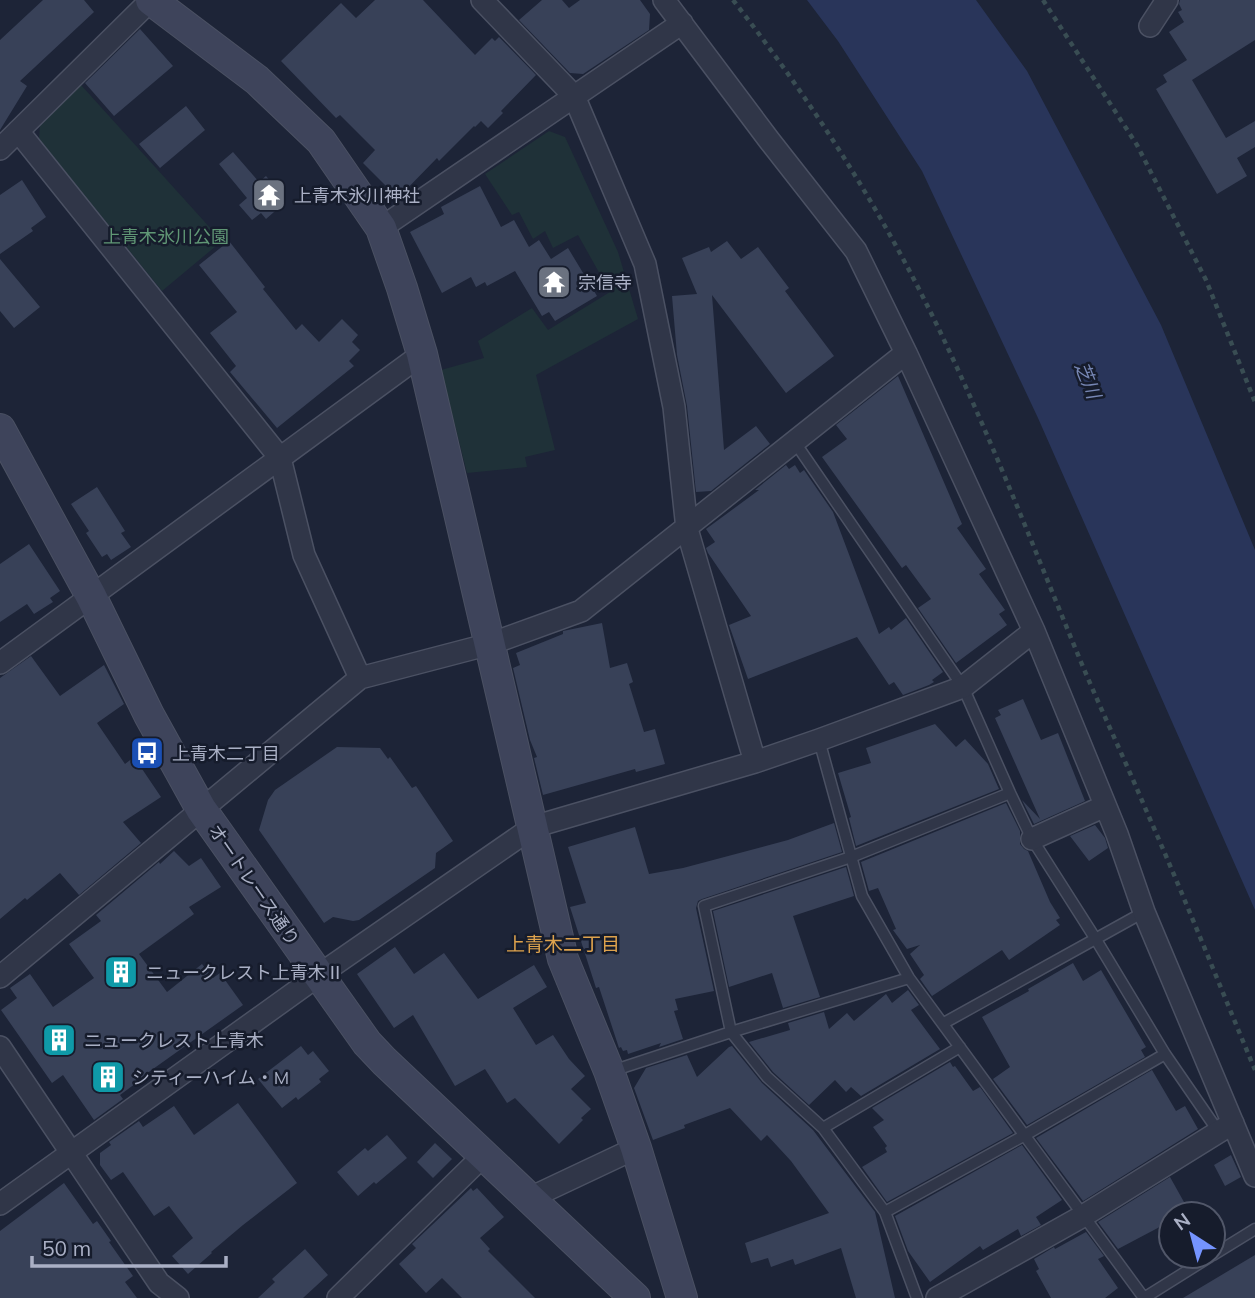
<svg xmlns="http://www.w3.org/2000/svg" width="1255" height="1298" font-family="Mulish,'Noto Sans JP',sans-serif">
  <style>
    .green { fill: #1f3138 }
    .water { fill: #29355a }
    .building { fill: #384158 }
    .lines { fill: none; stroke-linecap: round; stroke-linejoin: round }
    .lane-casing { stroke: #4b5163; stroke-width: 13 }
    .street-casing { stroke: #4b5163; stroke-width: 24 }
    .secondary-casing { stroke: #4b5163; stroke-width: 32 }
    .path { stroke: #394d53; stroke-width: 4.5; stroke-dasharray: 5 5; stroke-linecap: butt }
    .lane { stroke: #303648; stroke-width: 10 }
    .street { stroke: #303648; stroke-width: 21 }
    .secondary { stroke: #3e445b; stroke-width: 30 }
    .labels { text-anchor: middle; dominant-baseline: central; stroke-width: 5; stroke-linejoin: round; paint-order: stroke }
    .poi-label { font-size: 18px; fill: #aab0c5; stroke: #161c2c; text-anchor: start }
    .park-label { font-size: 18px; fill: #609775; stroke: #161c2c }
    .street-label { font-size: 18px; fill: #aab0c5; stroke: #161c2c }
    .water-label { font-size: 19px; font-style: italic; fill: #7787b5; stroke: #161c2c }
    .neighbourhood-label { font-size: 19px; fill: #dda24d; stroke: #161c2c }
  </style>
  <rect width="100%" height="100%" fill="#1d2437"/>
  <!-- green -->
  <path class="green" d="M81 85 222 241 162 291 39 139 40 125Z
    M549 131 565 137 618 252 638 319 536 375 555 450 525 457 527 467 467 473 441 370 484 358 478 341 532 308 548 330 610 292 578 235 553 248 545 231 533 239 519 212 512 215 485 174Z"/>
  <!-- water -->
  <path class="water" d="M807 0H976L1027 71 1161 325 1255 550V910L1038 418 922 171 838 41Z"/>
  <!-- building -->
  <path class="building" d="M43 0H84L94 12 20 81 27 86 0 130V40Z
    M375 0H423L475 55 492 38 495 41 499 37 536 75 501 111 503 113 488 128 481 121 475 127 474 126 439 161 437 158 398 198 363 163 375 150 340 115 336 118 281 61 341 3 356 18Z
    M542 0H562L569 8 580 0H640L650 14 649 30 583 74 570 73 519 20Z
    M1180 0H1255V40L1192 80 1226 138 1255 121V147L1237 158 1247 176 1217 194 1156 89 1167 82 1163 75 1187 60 1169 32 1184 22 1178 12 1182 10 1179 4Z
    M140 29 173 66 114 116 85 83Z
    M186 106 205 130 160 168 139 144Z
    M233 152 259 182 266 176 281 194 276 198 282 205 266 219 261 213 252 220 239 205 247 198 219 164Z
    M22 180 46 217 31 228 33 231 0 254V195Z
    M480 186 501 227 514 220 529 247 539 240 551 259 568 248 597 296 555 321 549 312 542 316 515 271 487 286 485 282 476 287 471 277 442 293 410 232 444 214 441 207Z
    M229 241 265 287 263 289 296 330 302 324 319 342 342 319 358 335 352 342 360 350 349 361 354 366 277 428 230 372 236 366 210 333 237 312 199 265Z
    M727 241 741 259 758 247 789 288 785 291 834 356 786 393 712 295 724 450 756 426 770 444 711 491 696 492 687 406 677 355 672 296 697 294 682 258 709 247 711 252Z
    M0 259 40 307 14 328 0 311Z
    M898 376 962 524 957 528 986 569 979 574 1005 610 999 614 1007 625 956 663 918 608 931 599 906 565 902 568 822 457 847 439 836 425Z
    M786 465 789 469 795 465 800 473 804 470 833 512 879 634 889 627 891 630 906 618 943 672 932 680 934 682 929 685 903 695 894 682 889 685 857 637 748 679 729 625 751 616 708 553 706 548 715 542 706 529 759 490H755Z
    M97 487 125 531 121 533 131 547 111 560 107 554 102 557 86 533 89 531 71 504Z
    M29 544 60 591 50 598 53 602 34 614 27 604 0 622V564Z
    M602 623 610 668 627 663 633 682 629 684 644 732 655 729 665 764 636 772 635 769 543 795 534 758 537 757 530 740 513 668 520 665 516 653 563 634V631Z
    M31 656 60 696 104 665 124 704 97 723 125 764 134 757 161 797 123 822 141 843 79 895 60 873 27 900 25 898 0 919V678Z
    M1023 699 1041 740 1058 733 1085 801 1034 824 1022 800 1040 819 995 718 1001 715 998 710Z
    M935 724 956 747 965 739 988 764 999 789 856 846 849 818 851 817 838 773 871 763 866 748Z
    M337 747 380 748 388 759 390 757 412 788 416 786 453 841 436 853 435 868 359 920 353 921 333 917 324 923 259 830 268 800 275 790Z
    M1006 803 1020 831V844L1024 849 1028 851 1050 902 1060 918 1056 920 1060 925 1009 960 1002 950 932 996 920 979 924 975 910 954 920 945 907 949 893 930 896 929 878 888 869 891 861 862Z
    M834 823 842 852 702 899 698 901 696 908 714 991 675 999 678 1010 674 1011 683 1039 659 1047 661 1043 628 1054 627 1050 623 1051 621 1047 619 1048 599 987 596 988 570 907 586 903 568 847 635 827 649 874 683 868 788 840Z
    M1095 825 1105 838 1108 848 1089 861 1070 836Z
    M174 851 189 866 201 858 221 887 189 907 194 914 139 954 167 992 202 964 213 978 220 973 243 1005 146 1074 147 1075 120 1095 123 1099 94 1120 63 1075 52 1083 1 1010 17 998 10 988 30 974 53 1007 94 978 69 944 101 921 96 915 159 862 160 864Z
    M846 867 854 896 793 916 820 997 783 1008 772 973 729 987 713 911Z
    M395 947 414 974 444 953 478 999 534 965 547 987 513 1008 536 1045 553 1035 569 1059 585 1076 571 1089 591 1109 581 1118 583 1120 559 1144 515 1098 507 1103 485 1069 455 1086 413 1015 394 1028 357 974Z
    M1073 963 1083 981 1101 970 1146 1047 1141 1050 1145 1057 1027 1125 993 1079 1010 1067 982 1017 1029 991 1028 989Z
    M908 990 919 1005 911 1010 940 1049 861 1096 851 1087 846 1092 835 1080 809 1105 773 1072 749 1042 790 1030 788 1023 824 1012 829 1029 847 1013 854 1021 886 994 892 1003Z
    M301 1046 308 1055 313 1051 329 1071 319 1079 321 1082 298 1100 296 1097 282 1108 258 1079Z
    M732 1046 762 1083 813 1130 875 1212 895 1298H856L841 1248 795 1265 793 1259 771 1267 768 1258 751 1263 745 1243 829 1213 791 1161 767 1135 761 1141 730 1108 684 1125 685 1128 653 1140 634 1088 646 1068 687 1055 697 1077 729 1047Z
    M950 1062 953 1067 955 1066 973 1091 980 1087 1013 1133 887 1202 862 1167 887 1152 885 1148 887 1146 873 1127 884 1120 872 1108Z
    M1152 1070 1176 1111 1185 1106 1198 1129 1083 1201 1036 1138Z
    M238 1103 297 1183 243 1225 211 1252 212 1253 188 1274 172 1256 193 1238 169 1206 154 1216 123 1172 111 1180 100 1165V1153L111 1145 109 1142 139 1121 143 1127 174 1106 194 1135Z
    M387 1135 407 1158 376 1184 374 1182 358 1196 337 1172 365 1148 368 1151Z
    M435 1143 452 1159 433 1178 417 1162Z
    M1022 1145 1062 1200 1036 1217 1041 1225 1021 1236 1018 1229 983 1250 980 1246 930 1282 908 1251 895 1216Z
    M1231 1155 1241 1177 1225 1186 1214 1165Z
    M1170 1177 1189 1211 1184 1214H1171V1221L1118 1249 1098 1222Z
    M64 1183 93 1224 97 1221 111 1241 109 1242 133 1276 125 1282 137 1298H0V1231Z
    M471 1188 473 1191 477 1188 504 1217 480 1238 490 1249 488 1251 535 1298H462L442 1278 426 1293 399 1264 416 1248 412 1244Z
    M1086 1232 1104 1256 1098 1259 1118 1288 1105 1298H1051L1036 1271 1039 1269 1034 1259 1054 1247 1055 1249Z
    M305 1249 328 1275 303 1298H258L275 1282 272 1279Z
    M1255 1255V1298H1183Z"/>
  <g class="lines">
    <!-- lane casing -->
    <g class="lane-casing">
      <path id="lane" d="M794 441 963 687 1010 793 1032 839 1095 938 1165 1054 1218 1131
        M819 740 862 896 909 978 1144 1298
        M944 1023 1144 912
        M612 1071 731 1032 909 978
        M823 1128 960 1047
        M885 1212 1025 1135 1165 1054
        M1213 1255 1255 1229
        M917 1298 885 1212 823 1128 767 1077 731 1032 704 906 851 857 1010 793
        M1144 1298 1211 1256"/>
    </g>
    <!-- street casing -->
    <g class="street-casing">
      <path id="street" d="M482 0 574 96 645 264 674 407 687 529 755 762
        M664 0 769 140 856 251 906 353 1034 631 1117 834 1144 912 1255 1176
        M1150 26 1167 0
        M18 131 280 458 304 555 360 678
        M0 149 151 0
        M381 228 682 23
        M0 663 422 354
        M1032 839 1105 806
        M0 977 360 678 490 644 581 611 906 353
        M0 1047 159 1283 178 1298
        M530 1198 636 1148
        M0 1204 319 975 533 827 755 762 819 740 963 687 1034 631
        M338 1298 484 1155
        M937 1298 1083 1216 1233 1123"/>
    </g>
    <!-- secondary casing -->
    <g class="secondary-casing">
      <path id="secondary" d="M151 0 257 80 321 141 381 228 402 288 422 354 563 959 609 1071 636 1148 682 1298
        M0 429 91 596 149 715 201 809 367 1043 384 1061 635 1298"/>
    </g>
    <!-- path -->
    <path class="path" d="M733 0C808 96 875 200 929 309 986 424 1032 544 1081 662 1102 712 1125 760 1146 810 1184 896 1219 984 1255 1070
      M1043 0 1137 145 1206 280 1255 402"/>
    <!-- lane -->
    <use href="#lane" class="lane"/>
    <!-- street -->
    <use href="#street" class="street"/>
    <!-- secondary -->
    <use href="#secondary" class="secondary"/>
  </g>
  <!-- icons -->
  <defs>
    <g id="temple-square" transform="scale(1.75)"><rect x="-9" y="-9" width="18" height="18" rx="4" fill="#6b7280" stroke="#161c2c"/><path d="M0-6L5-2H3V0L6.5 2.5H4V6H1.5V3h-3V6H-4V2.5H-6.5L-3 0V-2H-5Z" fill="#fff"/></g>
    <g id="bus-square" transform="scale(1.75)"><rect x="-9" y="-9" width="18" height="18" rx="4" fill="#1a4fb4" stroke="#161c2c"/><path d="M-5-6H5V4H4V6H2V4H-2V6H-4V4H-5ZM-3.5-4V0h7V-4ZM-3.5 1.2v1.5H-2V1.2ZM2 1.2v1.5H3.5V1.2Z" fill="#fff"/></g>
    <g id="building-square" transform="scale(1.75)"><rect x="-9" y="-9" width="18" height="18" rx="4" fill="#0f9aa8" stroke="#161c2c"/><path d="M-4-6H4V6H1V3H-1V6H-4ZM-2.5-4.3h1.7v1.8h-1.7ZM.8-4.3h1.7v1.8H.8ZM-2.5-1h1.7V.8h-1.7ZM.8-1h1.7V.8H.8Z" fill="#fff"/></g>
  </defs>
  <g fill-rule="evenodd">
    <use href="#temple-square" x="269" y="195"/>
    <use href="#temple-square" x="554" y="282"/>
    <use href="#bus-square" x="147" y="753"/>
    <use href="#building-square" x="121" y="972"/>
    <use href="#building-square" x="59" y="1040"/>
    <use href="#building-square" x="108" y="1077"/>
  </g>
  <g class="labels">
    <!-- poi labels -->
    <g class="poi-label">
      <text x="294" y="195">上青木氷川神社</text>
      <text x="578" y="282">宗信寺</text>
      <text x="172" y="753">上青木二丁目</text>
      <text x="146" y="972">ニュークレスト上青木Ⅱ</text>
      <text x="84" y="1040">ニュークレスト上青木</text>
      <text x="132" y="1077">シティーハイム・M</text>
    </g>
    <!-- park labels -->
    <g class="park-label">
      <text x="166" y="236">上青木氷川公園</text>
    </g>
    <!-- street labels -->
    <g class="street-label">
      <text transform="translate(254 885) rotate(55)">オートレース通り</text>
    </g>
    <!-- water labels -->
    <g class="water-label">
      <text transform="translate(1088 380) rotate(68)">芝川</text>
    </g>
    <!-- neighbourhood labels -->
    <g class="neighbourhood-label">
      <text x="563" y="944">上青木二丁目</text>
    </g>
  </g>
  <!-- north arrow -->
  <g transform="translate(1192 1235) rotate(324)"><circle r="33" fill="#161c2c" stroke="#515769" stroke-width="2"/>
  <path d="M0-5L12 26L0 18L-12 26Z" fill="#7594ff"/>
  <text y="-10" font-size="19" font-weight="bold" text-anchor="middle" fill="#aab0c5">N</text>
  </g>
  <!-- scale -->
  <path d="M32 1256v10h194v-10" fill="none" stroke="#aab0c5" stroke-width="3.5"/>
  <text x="42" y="1256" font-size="21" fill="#aab0c5" stroke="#161c2c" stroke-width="5" paint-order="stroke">50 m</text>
</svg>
